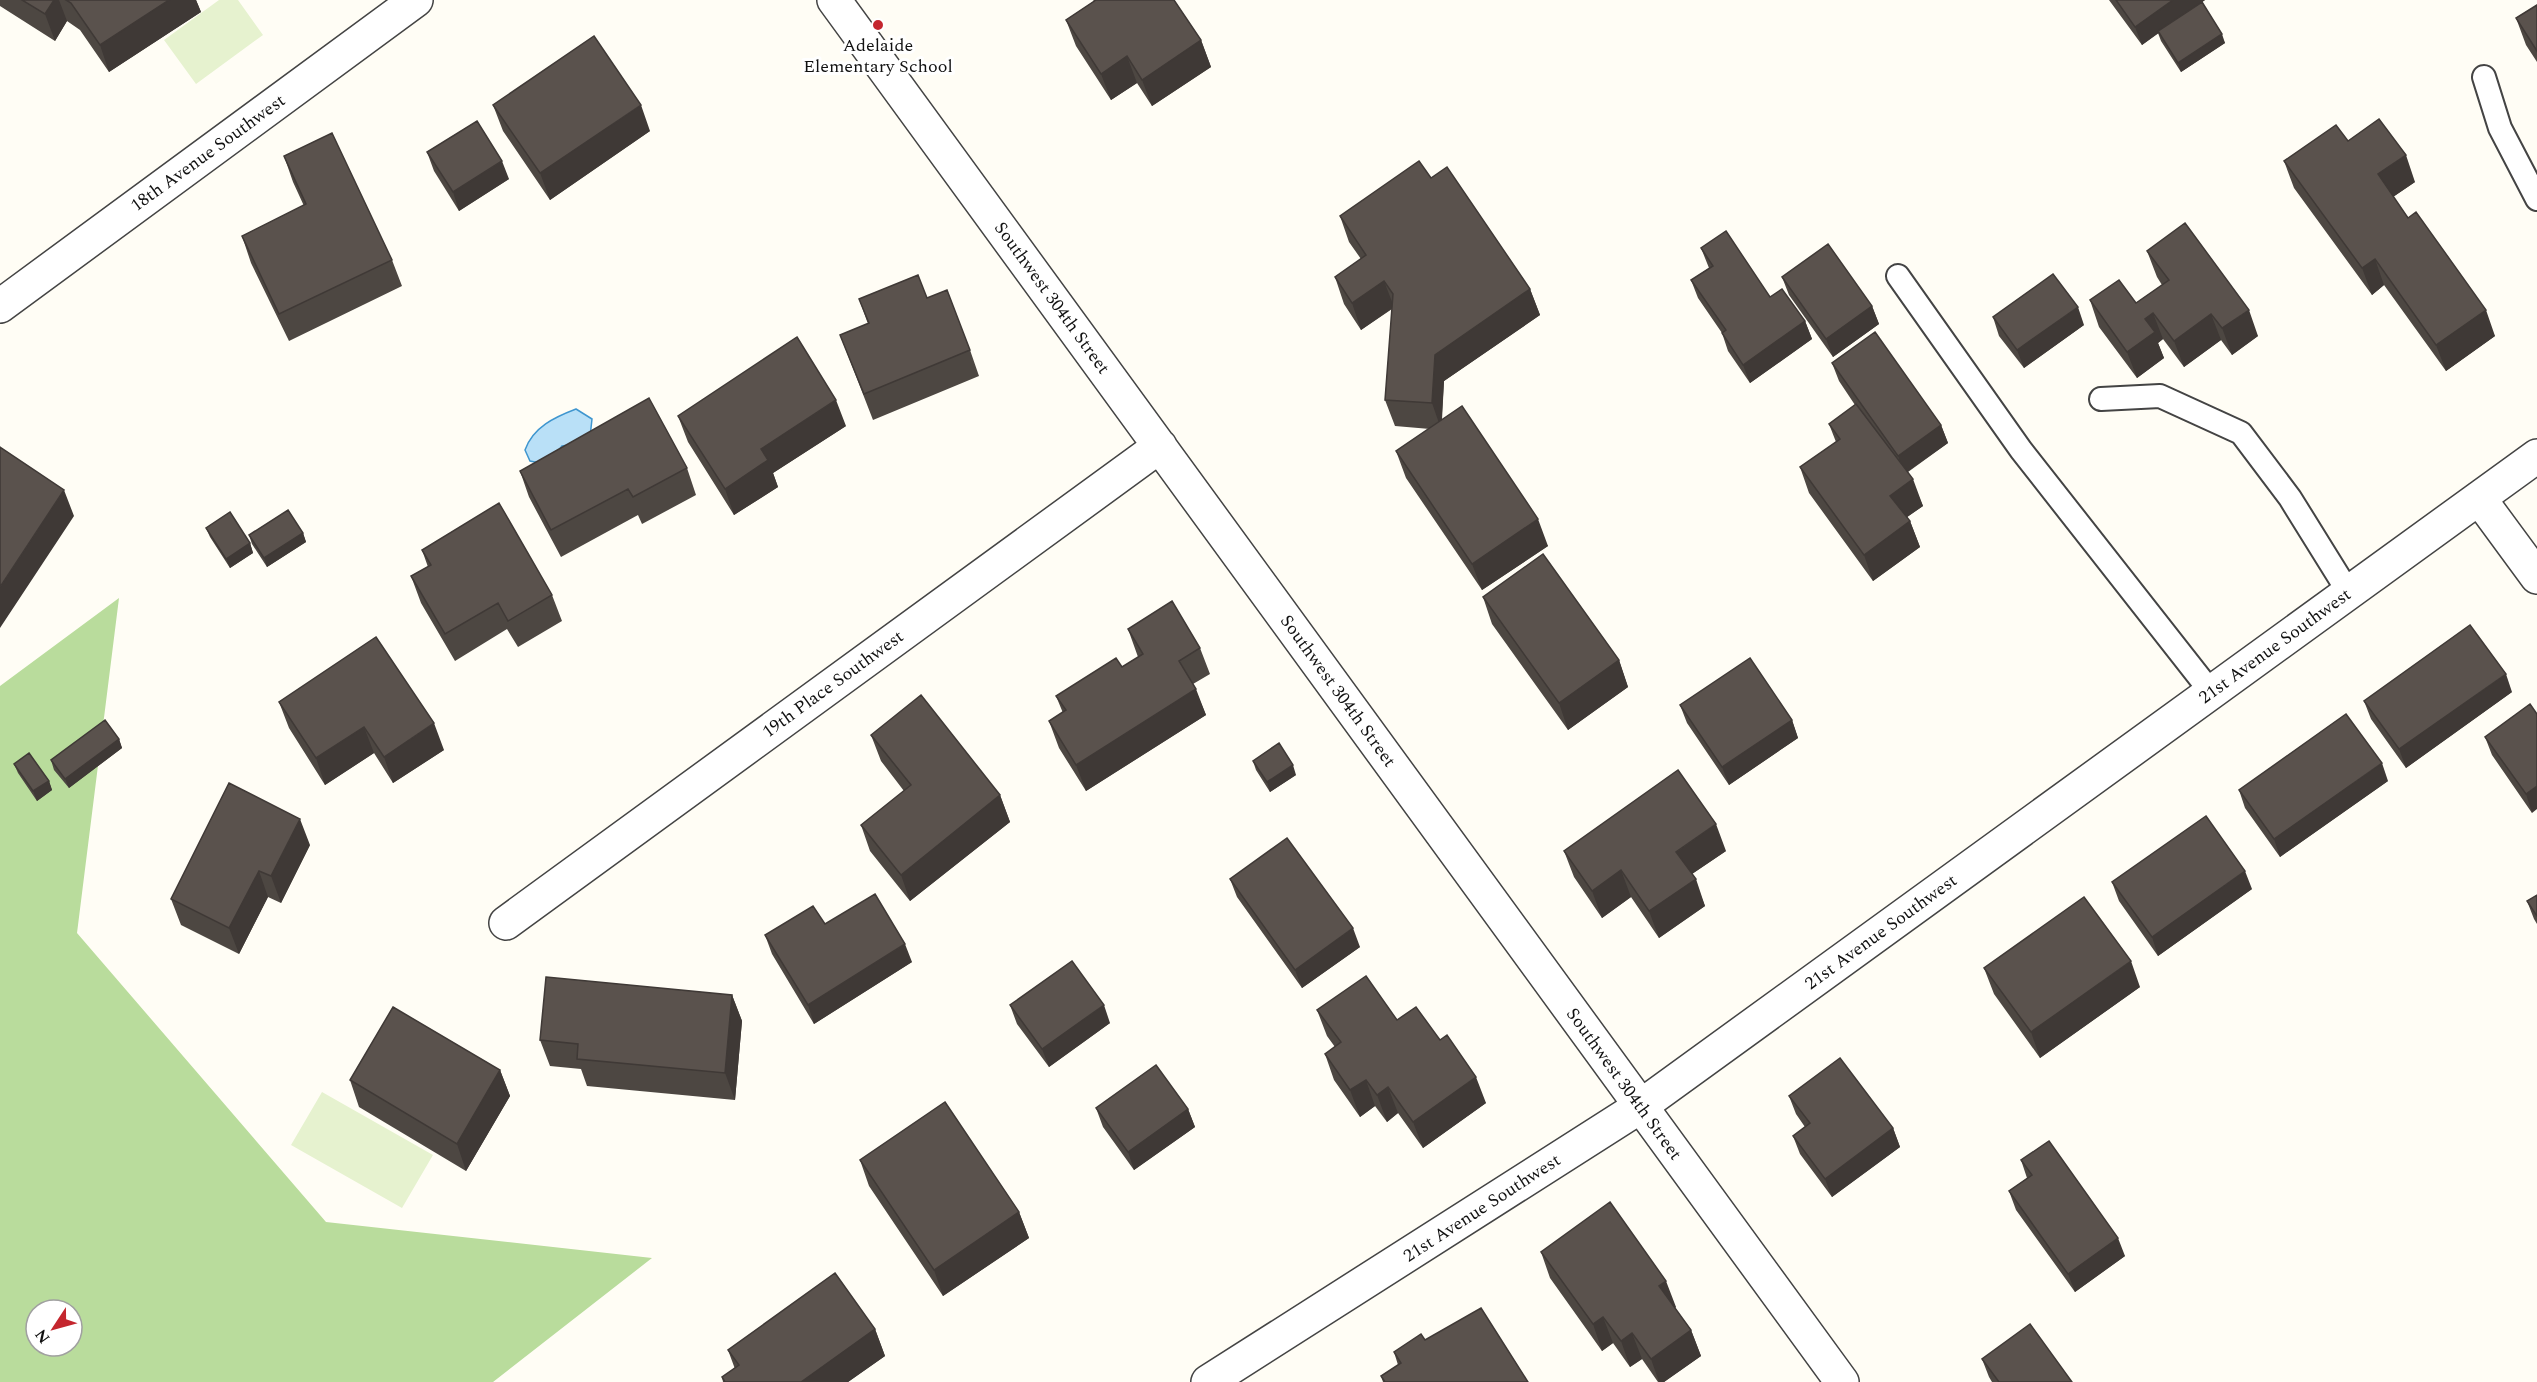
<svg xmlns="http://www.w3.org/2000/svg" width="2537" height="1382" font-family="Spectral,serif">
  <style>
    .forest { fill: #b9dc9c; fill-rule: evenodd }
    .pitch { fill: #e6f2cf }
    .water { fill: #b9e0f7; stroke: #3f96cf; stroke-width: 1.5 }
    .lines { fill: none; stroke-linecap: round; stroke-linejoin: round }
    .lane-casing { stroke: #444; stroke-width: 26 }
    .street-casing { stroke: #444; stroke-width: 36 }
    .lane { stroke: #fff; stroke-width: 22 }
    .street { stroke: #fff; stroke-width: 33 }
    .wall { fill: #4d4742 }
    .shaded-wall { fill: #3f3936 }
    .building { fill: #5a524d; stroke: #3f3936; stroke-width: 1.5 }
    .poi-dot { fill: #c4262e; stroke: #fff; stroke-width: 2 }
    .labels { text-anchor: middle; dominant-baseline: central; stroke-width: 6; stroke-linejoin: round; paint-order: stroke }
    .poi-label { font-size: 18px; fill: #111; stroke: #fff }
    .street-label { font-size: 18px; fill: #111; stroke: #fff }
  </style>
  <rect width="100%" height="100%" fill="#fffdf5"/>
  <!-- forest -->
  <path class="forest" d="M119 598 77 933 326 1222 652 1258 493 1382H0V686ZM36 1310H72V1346H36Z"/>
  <!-- pitch -->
  <path class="pitch" d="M219 0H238L263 35 196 84 164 40Z
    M322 1092 433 1155 402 1208 291 1145Z"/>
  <!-- water -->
  <path class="water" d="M576 409 592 419 590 437 576 444 562 446 554 456 540 463 530 461 525 450C533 427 555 417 576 409Z"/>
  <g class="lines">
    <!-- lane casing -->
    <g class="lane-casing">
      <path id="lane" d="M2484 77 2500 128 2537 199
        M1898 276 2021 450 2211 692
        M2101 399 2160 396 2241 433 2290 498 2349 593"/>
    </g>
    <!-- street casing -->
    <g class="street-casing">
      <path id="street" d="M834 0 1842 1382
        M0 306 416 0
        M2479 498 2537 577
        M506 923 1160 446
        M1208 1382 1641 1106 2537 456"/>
    </g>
    <!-- lane -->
    <use href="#lane" class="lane"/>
    <!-- street -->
    <use href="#street" class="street"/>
  </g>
  <!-- wall -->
  <path class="wall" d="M0 0H196L201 12 109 72 80 30 67 21 55 41 0 6Z
    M1093 0H1174L1201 40 1211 67 1152 106 1137 83 1111 100 1076 46 1066 20 1094 1Z
    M2109 0H2205L2202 2 2225 43 2181 72 2161 41 2158 33 2142 45Z
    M2537 5V62L2526 45 2516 18Z
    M493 105 650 131 550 200 503 131Z
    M2348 141 2415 182 2393 197 2495 336 2446 371 2384 285 2372 295 2294 188 2284 161Z
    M427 152 509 179 459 211 434 171Z
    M284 156 392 260 402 286 289 341 251 263 242 236 304 206 293 182Z
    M1431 178 1530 289 1540 315 1444 381 1442 420 1548 546 1482 590 1406 478 1396 451 1430 429 1395 426 1385 400 1392 309 1361 330 1344 304 1335 277 1361 259 1349 242 1340 216Z
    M1701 248 1805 321 1812 339 1750 383 1728 351 1722 333 1698 298 1691 280 1709 268Z
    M2147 251 2258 336 2232 355 2221 340 2184 367 2163 339 2158 343 2164 358 2137 378 2099 327 2090 300 2136 303 2162 285 2157 277Z
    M1782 277 1872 306 1879 324 1833 357 1789 295Z
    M927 298 970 350 979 376 873 420 840 335 868 324 859 299Z
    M1993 317 2084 325 2024 368 1999 336Z
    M1832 363 1941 425 1948 443 1908 472 1923 506 1907 517 1910 521 1920 547 1873 581 1809 493 1800 467 1836 442 1829 424 1855 405 1839 381Z
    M678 416 846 426 773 473 778 487 734 515 688 442Z
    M687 468 696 495 642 524 638 515 561 557 529 497 520 471Z
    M206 528 250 543 253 553 230 568 210 537Z
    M303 533 306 542 267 567 252 544 249 535Z
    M422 550 552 595 562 621 518 647 507 629 455 661 421 603 411 576 428 567Z
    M1483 597 1619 660 1628 687 1568 730 1492 624Z
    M1128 629 1200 648 1210 674 1193 684 1206 715 1086 791 1059 748 1049 721 1063 713 1056 696 1122 667 1138 657Z
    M2512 692 2406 768 2371 719 2364 701Z
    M279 702 444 750 393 783 374 753 325 785 289 728Z
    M2530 704 2532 813 2492 755 2485 737Z
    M1680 705 1792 720 1798 738 1729 785 1687 723Z
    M871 735 1000 795 1010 822 910 901 870 851 861 825 904 791 881 761Z
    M119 739 122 748 69 788 54 770 51 760Z
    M1253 761 1296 775 1270 792 1256 770Z
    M14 764 49 781 52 790 37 801 18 773Z
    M2388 781 2280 857 2245 808 2239 790Z
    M310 845 281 903 268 897 239 954 181 925 171 899Z
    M1564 851H1726L1692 874 1705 906 1659 938 1631 897 1602 918 1574 877Z
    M1230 879 1360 947 1302 988 1237 897Z
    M2112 882 2252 889 2158 956 2119 901Z
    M2537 895V924L2534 919 2527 901Z
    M825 924 912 962 814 1024 772 954 765 935Z
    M1984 968 2140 987 2040 1058 1994 994Z
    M732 995 742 1021 735 1100 587 1086 581 1069 550 1066 540 1040Z
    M1010 1005 1110 1023 1049 1067 1017 1024Z
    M1317 1010 1397 1020 1486 1103 1423 1148 1398 1113 1387 1122 1375 1106 1360 1117 1334 1080 1325 1054 1335 1047 1327 1036Z
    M500 1070 510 1096 466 1171 359 1107 350 1080Z
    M1789 1096 1893 1128 1900 1147 1832 1197 1800 1154 1793 1136 1805 1127 1796 1114Z
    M1096 1108 1188 1109 1195 1127 1134 1170 1103 1127Z
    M860 1160 1019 1212 1029 1238 943 1296 869 1186Z
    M2021 1160 2125 1256 2075 1292 2016 1210 2009 1191 2027 1178Z
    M1541 1252 1676 1307 1675 1308 1691 1330 1701 1356 1664 1382H1658L1642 1359 1630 1367 1613 1343 1602 1351 1550 1278Z
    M875 1329 885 1356 848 1382H723L722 1377 735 1369 728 1350Z
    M1425 1340 1528 1382H1383L1381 1376 1398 1365 1394 1352Z
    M1982 1359 2072 1382H1992L1989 1377Z"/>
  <!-- shaded-wall -->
  <path class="shaded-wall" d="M54 0H59L67 21 55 41 45 14Z
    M169 0H196L201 12 109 72 100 45Z
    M2173 0H2205L2142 45 2135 27Z
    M2222 34 2225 43 2181 72 2178 63Z
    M1201 40 1211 67 1152 106 1142 80Z
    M1127 56 1137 83 1111 100 1101 74Z
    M641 105 650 131 550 200 540 173Z
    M2406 155 2415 182 2387 201 2378 174Z
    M502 161 509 179 459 211 453 192Z
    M2375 259 2384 285 2372 295 2362 268Z
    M1384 281 1394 307 1361 330 1352 303Z
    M1530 289 1540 315 1444 381 1441 429 1432 403 1435 355Z
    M1872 306 1879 324 1833 357 1826 339Z
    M2078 307 2084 325 2024 368 2017 350Z
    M2249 310 2258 336 2232 355 2222 328Z
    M2486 310 2495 336 2446 371 2436 345Z
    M2153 313 2163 339 2158 343 2164 358 2137 378 2127 352 2145 319Z
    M2211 314 2221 340 2184 367 2174 341Z
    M1805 321 1812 339 1750 383 1743 365Z
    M836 400 846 426 773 473 778 487 734 515 725 489 761 449Z
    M1941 425 1948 443 1904 474 1898 456Z
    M1913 479 1923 506 1900 522 1890 496Z
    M64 490 74 516 0 628V587Z
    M1538 519 1548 546 1482 590 1472 564Z
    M1910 521 1920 547 1873 581 1864 555Z
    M303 533 306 542 267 567 264 558Z
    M250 543 253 553 230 568 226 559Z
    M1619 660 1628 687 1568 730 1559 703Z
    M2506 674 2512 692 2406 768 2399 749Z
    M1196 689 1206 715 1086 791 1076 765Z
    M1792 720 1798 738 1729 785 1722 767Z
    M434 723 444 750 393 783 384 757Z
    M364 727 374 753 325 785 316 758Z
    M119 739 122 748 69 788 65 779Z
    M2382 763 2388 781 2280 857 2274 839Z
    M1293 765 1296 775 1270 792 1267 782Z
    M49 781 52 790 37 801 33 791Z
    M2537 786V809L2532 813 2526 794Z
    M1000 795 1010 822 910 901 901 875Z
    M300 819 310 845 281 903 271 876Z
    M1716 824 1726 851 1686 878 1676 852Z
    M1621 870 1631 897 1602 918 1592 891Z
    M259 871 268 897 239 954 229 928Z
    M2245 871 2252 889 2158 956 2152 937Z
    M1696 879 1705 906 1659 938 1649 911Z
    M1353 928 1360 947 1302 988 1295 970Z
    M905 944 912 962 814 1024 808 1005Z
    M2131 961 2140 987 2040 1058 2031 1032Z
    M732 995 742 1021 735 1100 725 1073Z
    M1104 1005 1110 1023 1049 1067 1042 1049Z
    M500 1070 510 1096 466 1171 457 1144Z
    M1476 1077 1486 1103 1423 1148 1413 1122Z
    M1366 1080 1375 1106 1360 1117 1350 1090Z
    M1388 1087 1398 1113 1387 1122 1377 1095Z
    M1188 1109 1195 1127 1134 1170 1128 1152Z
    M1893 1128 1900 1147 1832 1197 1825 1179Z
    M1019 1212 1029 1238 943 1296 934 1270Z
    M2118 1238 2125 1256 2075 1292 2068 1274Z
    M1666 1281 1676 1307 1669 1312 1659 1286Z
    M1603 1317 1613 1343 1602 1351 1593 1324Z
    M875 1329 885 1356 848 1382H801Z
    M1691 1330 1701 1356 1664 1382H1659L1651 1359Z
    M1632 1333 1642 1359 1630 1367 1621 1341Z"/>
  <!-- building -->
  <path class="building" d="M22 0H54L45 14Z
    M66 0H169L100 45 71 3Z
    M1096 0H1174L1201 40 1142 80 1127 56 1101 74 1066 20Z
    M2116 0H2173L2135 27Z
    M2202 2 2222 34 2178 63 2158 31Z
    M2537 5V51L2516 18Z
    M594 36 641 105 540 173 493 105Z
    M2379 119 2406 155 2378 174 2408 218 2416 212 2486 310 2436 345 2375 259 2362 268 2284 161 2336 125 2348 141Z
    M477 121 502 161 453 192 427 152Z
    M332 133 392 260 279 314 242 236 306 204 284 156Z
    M1419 161 1431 178 1447 167 1530 289 1435 355 1432 403 1385 400 1393 294 1384 281 1352 303 1335 277 1366 255 1340 216Z
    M2185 223 2249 310 2222 328 2211 314 2174 341 2153 313 2145 319 2155 332 2127 352 2090 300 2119 280 2136 303 2169 280 2147 251Z
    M1726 231 1770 297 1782 289 1805 321 1743 365 1722 333 1726 330 1691 280 1713 266 1701 248Z
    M1828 244 1872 306 1826 339 1782 277Z
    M2053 274 2078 307 2017 350 1993 317Z
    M918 275 927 298 947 290 970 350 864 394 840 335 869 323 859 299Z
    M1875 332 1941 425 1898 456 1832 363Z
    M797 337 836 400 761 449 768 460 725 489 678 416Z
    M649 398 687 468 633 497 628 489 551 530 520 471Z
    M1856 404 1913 479 1890 496 1910 521 1864 555 1800 467 1840 439 1829 424Z
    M1462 406 1538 519 1472 564 1396 451Z
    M0 447 64 490 0 587Z
    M499 503 552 595 508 621 498 603 445 634 411 576 431 565 422 550Z
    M288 510 303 533 264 558 249 535Z
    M230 512 250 543 226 559 206 528Z
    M1543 554 1619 660 1559 703 1483 597Z
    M1172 601 1200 648 1179 661 1196 689 1076 765 1049 721 1066 710 1056 696 1116 658 1122 667 1143 654 1128 629Z
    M2470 625 2506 674 2399 749 2364 701Z
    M376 637 434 723 384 757 364 727 316 758 279 702Z
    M1750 658 1792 720 1722 767 1680 705Z
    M921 695 1000 795 901 875 861 825 911 785 871 735Z
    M2530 704 2537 714V786L2526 794 2485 737Z
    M2346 714 2382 763 2274 839 2239 790Z
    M105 720 119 739 65 779 51 760Z
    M1279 743 1293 765 1267 782 1253 761Z
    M29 753 49 781 33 791 14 764Z
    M1678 770 1716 824 1676 852 1696 879 1649 911 1621 870 1592 891 1564 851Z
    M229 783 300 819 271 876 259 871 229 928 171 899Z
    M2206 816 2245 871 2152 937 2112 882Z
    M1287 838 1353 928 1295 970 1230 879Z
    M875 894 905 944 808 1005 765 935 813 906 825 924Z
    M2537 895V916L2527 901Z
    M2084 897 2131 961 2031 1032 1984 968Z
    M1072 961 1104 1005 1042 1049 1010 1005Z
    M1366 976 1397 1020 1416 1007 1440 1040 1447 1035 1476 1077 1413 1122 1388 1087 1377 1095 1366 1080 1350 1090 1325 1054 1341 1042 1317 1010Z
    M546 977 732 995 725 1073 577 1059 578 1044 540 1040Z
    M393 1007 500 1070 457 1144 350 1080Z
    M1840 1058 1893 1128 1825 1179 1793 1136 1810 1123 1789 1096Z
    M1156 1065 1188 1109 1128 1152 1096 1108Z
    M945 1102 1019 1212 934 1270 860 1160Z
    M2049 1141 2118 1238 2068 1274 2009 1191 2032 1175 2021 1160Z
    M1610 1202 1666 1281 1659 1286 1691 1330 1651 1359 1632 1333 1621 1341 1603 1317 1593 1324 1541 1252Z
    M835 1273 875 1329 801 1382H725L722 1377 739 1365 728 1350Z
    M1481 1308 1528 1382H1385L1381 1376 1401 1363 1394 1352 1421 1334 1425 1340Z
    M2030 1324 2072 1382H1999L1982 1359Z"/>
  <!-- markers -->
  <circle class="poi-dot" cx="878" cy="25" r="6"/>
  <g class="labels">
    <!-- poi labels -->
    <g class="poi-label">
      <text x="878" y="45">Adelaide<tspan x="878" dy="21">Elementary School</tspan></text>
    </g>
    <!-- street labels -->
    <g class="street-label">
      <text transform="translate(208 153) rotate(-36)">18th Avenue Southwest</text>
      <text transform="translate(1052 298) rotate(54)">Southwest 304th Street</text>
      <text transform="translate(2275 646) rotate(-36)">21st Avenue Southwest</text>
      <text transform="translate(833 684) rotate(-36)">19th Place Southwest</text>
      <text transform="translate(1338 691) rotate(54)">Southwest 304th Street</text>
      <text transform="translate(1881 932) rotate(-36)">21st Avenue Southwest</text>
      <text transform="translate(1624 1084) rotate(54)">Southwest 304th Street</text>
      <text transform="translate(1482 1208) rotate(-33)">21st Avenue Southwest</text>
    </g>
  </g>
  <!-- north arrow -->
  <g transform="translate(54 1328) rotate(234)"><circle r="28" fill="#ffffff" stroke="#a0a0a0" stroke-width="1.5"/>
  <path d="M0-4.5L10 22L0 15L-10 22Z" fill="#c4262e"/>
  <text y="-9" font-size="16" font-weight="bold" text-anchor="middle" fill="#111111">N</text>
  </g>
</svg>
